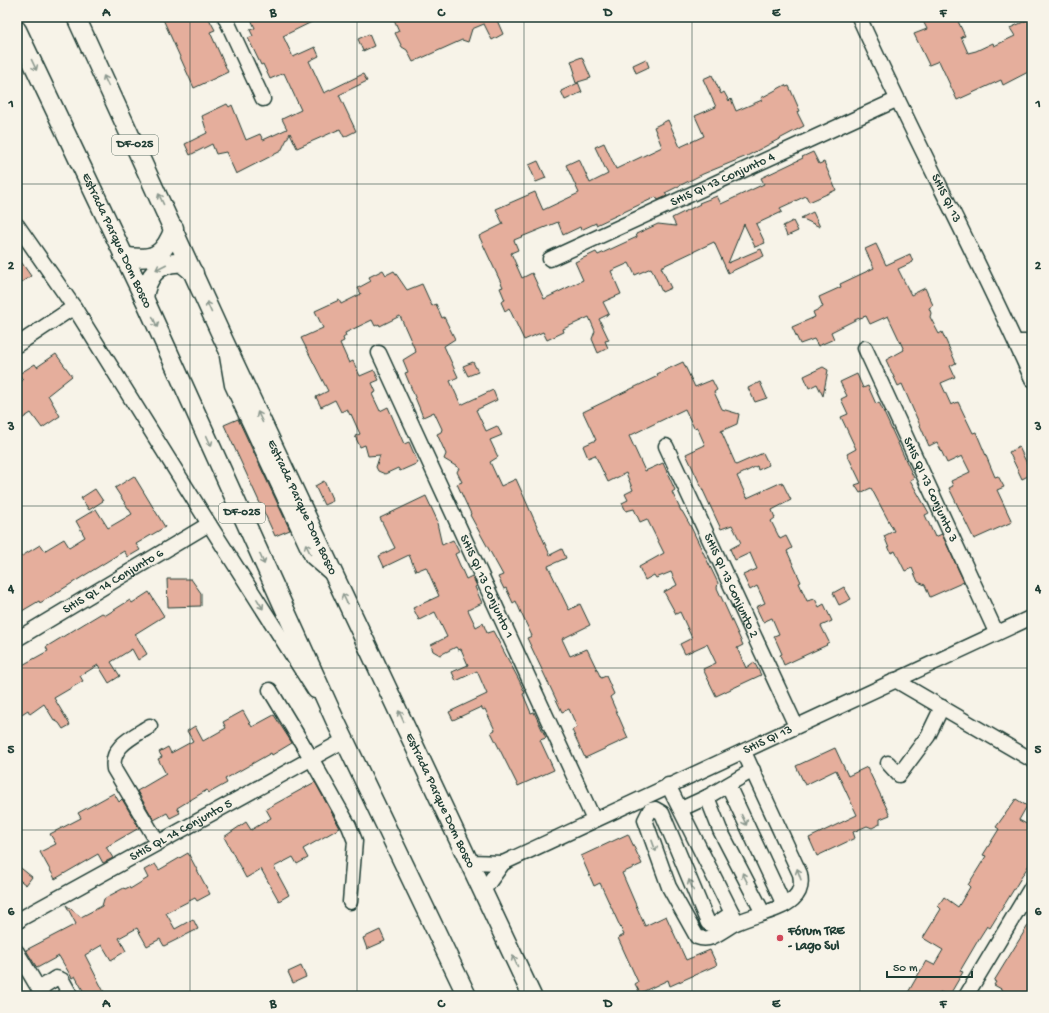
<svg xmlns="http://www.w3.org/2000/svg" width="1049" height="1013" font-family="'Gochi Hand',sans-serif">
  <style>
    .building { fill: #e5ae9c; stroke: #1f3d34 }
    .lines { fill: none; stroke-linecap: round; stroke-linejoin: round }
    .minor-casing { stroke: #1f3d34; stroke-width: 17 }
    .major-casing { stroke: #1f3d34; stroke-width: 21 }
    .minor { stroke: #f7f3e8; stroke-width: 14 }
    .major { stroke: #f7f3e8; stroke-width: 18 }
    .oneway { stroke: #8b988e }
    .grid { fill: none; stroke: #1f3d34; stroke-width: 1; stroke-opacity: 0.55 }
    .poi-dot { fill: #d1495b; stroke: #f7f3e8; stroke-width: 1.5 }
    .labels { text-anchor: middle; dominant-baseline: central; stroke-width: 3; stroke-linejoin: round; paint-order: stroke }
    .shield { fill: #f7f3e8; stroke: #60746a; stroke-width: 1 }
    .shield-label { font-size: 12px; font-weight: bold; fill: #1f3d34 }
    .street-label { font-size: 13px; fill: #1f3d34; stroke: #f7f3e8 }
    .poi-label { font-size: 13px; font-weight: bold; fill: #1f3d34; stroke: #f7f3e8; text-anchor: start }
    .neatline { fill: none; stroke: #1f3d34; stroke-width: 1.5 }
    .grid-label { font-size: 13px; text-anchor: middle; font-weight: bold; fill: #1f3d34 }
  </style>
  <rect width="100%" height="100%" fill="#f7f3e8"/>
  <filter id="ink" filterUnits="userSpaceOnUse"><feTurbulence type="fractalNoise" baseFrequency=".025" numOctaves="2"/><feDisplacementMap in="SourceGraphic" scale="8" xChannelSelector="R" yChannelSelector="G"/><feConvolveMatrix kernelMatrix="1 2 1 2 8 2 1 2 1" color-interpolation-filters="sRGB"/></filter>
  <g filter="url(#ink)">
    <!-- building -->
    <path class="building" d="M162 17H208L215 30 210 32 228 72 194 88Z
      M250 17H322L283 36 293 57 315 47 319 56 309 61 324 93 363 74 367 81 339 95 356 131 344 137 340 129 297 148 290 133 281 151 236 174 226 152 216 154 212 144 190 155 185 144 207 133 202 116 227 104 229 107 232 105 246 140 260 134 263 140 287 129 282 119 301 110 284 73 270 79 263 64 261 65 248 38 253 36 250 30 255 28Z
      M393 17H498L496 18 503 34 492 40 484 24 472 29 468 42 462 40 413 62 407 50 402 47 395 33 399 31Z
      M925 17H956L965 36 961 37 968 53 976 51 993 43 994 46 1015 36 1010 28 1032 18V70L1003 85 1001 80 957 100 939 61 929 65 914 34 927 29 923 21 926 19Z
      M369 34 374 46 363 51 358 39Z
      M582 57 591 78 578 82 582 92 565 100 561 91 578 83H576L573 74 575 73 571 61Z
      M646 59 649 67 636 73 633 65Z
      M712 75 721 94 724 92 729 101 731 99 736 111 762 100 761 98 785 85 786 87 789 86 800 111 797 112 804 126 747 156 703 174 665 193 667 196 658 200 656 197 596 225V223L581 230 580 227 563 235 558 222 514 240 518 250 511 253 522 278 532 273 544 299 583 280 575 262 596 252 598 255 637 237 636 234 658 224 676 226 672 218 700 204 699 203 717 196 721 204 764 184 761 178 803 158 802 157 813 152 819 164 824 162 836 190 809 202 806 196 780 208 782 212 756 224 765 243 755 247 744 224 728 263 761 249 764 256 728 273 714 242 661 267 671 288 662 292 651 268 635 275 629 263 611 271 621 294 603 302 609 314 599 319 609 340 605 341 608 348 598 353 592 339 595 331 589 317 563 329 564 332 547 340 543 332 524 340 509 308 505 311 501 302 505 300 500 288 503 287 479 236 503 224 496 209 535 192 543 210 579 193 566 165 579 159 590 183 608 174 595 147 604 143 616 169 662 147 654 127 668 120 680 147 704 136 695 116 716 107 703 79Z
      M538 161 546 178 536 182 529 165Z
      M813 212 820 227 801 218Z
      M793 221 798 231 787 236 783 226Z
      M876 244 886 265 910 254 913 262 898 269 911 295 925 288 933 305 929 308 931 313 930 317 939 334 942 332 956 363 950 366 955 377 941 383 951 405 958 402 973 433 976 432 995 477 998 476 1004 487 997 490 1012 522 974 539 949 488 953 486 951 481 970 472 962 456 947 463 937 442 929 446 902 384 898 386 886 360 904 350 888 316 870 324 866 316 857 319 831 332 834 339 818 346 814 339 800 344 792 327 815 317 813 312 823 307 819 297 841 287 840 284 874 268 865 249Z
      M17 256 31 276 17 285Z
      M383 270 386 275 394 271 407 290 422 284 432 306 436 304 442 318 444 317 455 339 444 346 458 377 450 381 461 405 493 390 497 400 476 410 486 431 497 426 502 435 490 440 498 457 490 462 501 486 516 479 550 555 562 549 566 558 548 566 569 610 580 604 590 625 562 639 570 656 587 649 601 678 606 676 614 694 610 697 628 738 585 758 572 730 577 727 569 709 562 712 527 638 532 636 522 615 516 601 513 603 506 588 504 589 498 577 503 575 470 515 471 514 457 484 462 482 457 472 459 468 444 459 446 454 437 434 441 432 442 429 434 412 423 417 419 407 405 373 408 372 403 360 416 352 400 316 380 326 379 324 375 326 372 320 345 333 346 336 343 338 344 341 340 343 349 363 353 361 360 376 374 370 379 380 372 383 376 392 372 394 380 411 388 407 404 444 409 442 418 463 400 471 398 468 385 474 378 471 376 467 380 455 368 456 365 445 360 447 355 436 360 434 351 414 350 415 347 409 341 412 335 400 321 407 316 397 328 391 301 338 323 328 315 311 339 300 341 304 361 294 358 288 371 281 369 277Z
      M56 354 72 376 48 395 60 416 42 428 31 413 17 422V385L23 380 19 374 35 364 37 367Z
      M473 362 478 372 468 376 463 366Z
      M683 362 695 387 712 380 717 390 714 392 722 409 739 414 737 424 721 431 736 465 763 453 769 465 758 470 757 466 737 476 747 498 782 482 791 500 772 510 775 518 771 521 780 539 786 536 792 548 787 551 801 582 799 583 807 601 815 599 819 607 824 604 832 621 821 626 829 642 826 644 827 645 784 665 780 655 782 654 774 636 779 634 772 618 763 622 756 607 765 603 757 586 750 590 743 575 757 569 750 553 735 560 730 549 741 543 732 525 721 529 686 454 705 445 697 427 694 428 685 409 629 436 645 471 663 463 675 490 672 492 681 511H682L690 525 718 583 717 588 743 645 737 648 746 668 754 662 761 675 716 696 703 669 716 663 707 644 685 654 680 644 692 638 680 612 676 614 664 592 677 585 671 572 656 578 654 575 645 580 639 567 664 553 647 519 640 522 634 509 626 511 622 503 628 500 625 494 633 490 626 473 608 482 595 455 588 458 583 446 596 440 583 412 658 376 657 374Z
      M823 367 828 370 823 396 817 384 809 388 804 376Z
      M857 374 863 388 868 386 876 404 879 402 914 478 910 480 929 513 925 515 935 537 942 534 964 582 930 597 925 585 918 582 912 568 905 571 895 551 891 553 884 536 894 531 871 488 860 493 855 485 861 483 847 454 856 449 841 417 848 414 841 399 847 396 840 382Z
      M760 382 767 398 755 402 748 388Z
      M238 419 290 530 275 536 224 425Z
      M1019 447 1032 474 1022 479 1009 452Z
      M134 476 165 527 136 544 140 550 128 557 124 551 40 603 39 601 17 614V559L40 545 44 551 64 539 69 547 85 537 76 521 96 509 108 528 132 514 115 488Z
      M324 481 333 501 324 505 315 486Z
      M95 489 103 501 89 510 81 498Z
      M426 496 438 522 437 523 442 545 453 540 459 552 455 554 466 579 472 576 477 586 475 587 482 603 468 610 476 627 483 623 487 633 493 631 519 680 525 693 523 694 531 713 534 712 546 738 540 740 554 770 518 786 491 732 495 730 485 709 483 710 481 707 453 720 449 712 487 694 477 671 456 681 452 672 468 665 461 649 458 650 456 647 440 655 433 651 431 645 447 637 435 612 419 620 413 608 439 596 426 567 416 571 409 555 384 567 379 556 395 548 380 518Z
      M167 579H191L201 593V606L168 607Z
      M844 587 851 599 839 605 833 593Z
      M149 592 164 616 135 634 147 654 138 660 132 649 111 662 120 676 109 683 98 665 80 676 83 681 54 698 70 725 63 729 59 723 54 720 44 704 30 714 28 710 17 717V668L48 651 46 647 87 622 102 613 106 615 130 600 132 603Z
      M243 711 252 727 274 715 292 743 272 755 271 753 225 779 227 783 209 793 207 790 177 808 180 813 170 818 167 813 154 820 137 791 166 774 158 759 162 757 159 752 168 747 171 753 193 741 187 731 195 726 203 741 226 728 223 722Z
      M835 748 848 776 867 767 890 815 880 819V824L872 828 867 826 853 832 855 838 817 856 809 838 857 815 836 770 805 785 796 766Z
      M315 782 340 828 303 849 308 858 297 864 293 857 274 867 289 895 279 901 261 869 246 878 224 837 246 822 251 830 271 818 266 809Z
      M114 793 119 802 122 799 139 828 106 847 113 858 103 863 98 854 55 879 40 852 56 844 50 834 81 818 78 813Z
      M1016 799 1027 806 1019 820 1032 827V860L990 928 987 926 980 937 960 971 963 972 949 996 940 992 938 996H906L926 961 934 965 943 950 923 938 941 909 938 906 944 897 958 907 970 887 968 885 986 856 983 855 999 829 996 827Z
      M628 834 642 864 622 873 645 926 666 916 686 960 710 950 717 965 670 986 668 980 640 993 635 984 638 982 618 938 624 935 600 883 594 886 581 856Z
      M188 853 210 894 197 901 195 898 166 913 175 929 193 919 198 929 164 946 160 939 147 946 137 928 119 938 126 951 111 960 102 945 85 955 106 996H86L75 976 72 978 59 956 37 968 26 950 76 924 66 905 81 917 102 906 104 899 107 897 124 888 125 889 129 887 130 889 148 878 144 870 155 864 159 870Z
      M17 865 32 877 26 885 17 878Z
      M1032 919V996H999L1003 990 994 985 996 982 994 981Z
      M380 930 385 941 367 949 363 938Z
      M301 966 306 977 293 983 288 972Z"/>
    <g class="lines">
      <!-- minor casing -->
      <g class="minor-casing">
        <g id="minor">
          <path d="M225 17 263 99"/>
          <path id="s1" d="M859 17C914 139 978 257 1032 379"/>
          <path d="M17 225 74 307 209 524 315 691"/>
          <path id="s2" d="M550 259 896 100"/>
          <path d="M1016 342H1032"/>
          <path d="M17 345 74 307"/>
          <path id="s3" d="M865 348 996 632"/>
          <path id="s4" d="M379 353 594 820"/>
          <path d="M227 356 232 385 312 557 333 575"/>
          <path id="s5" d="M666 446 796 726"/>
          <path id="s6" d="M17 639 209 524"/>
          <path d="M895 680 1032 760"/>
          <path d="M270 690 311 758 349 826 355 841 350 902"/>
          <path d="M150 726C133 737 110 746 114 769L158 843"/>
          <path d="M888 763 899 775 928 736 942 707"/>
          <path d="M668 785 736 921"/>
          <path d="M728 785 784 905"/>
          <path d="M707 797 720 830 763 913"/>
          <path d="M681 809 707 797 753 770"/>
          <path id="s7" d="M470 862 503 863 1032 617"/>
          <path d="M483 891 503 863"/>
          <path d="M732 913 714 925 708 923 662 813 655 809 650 810 645 820 669 887 697 937C702 939 707 939 712 937 720 933 728 927 736 923 753 915 780 911 793 899 801 892 802 884 800 874L744 752"/>
          <path id="s8" d="M17 922 22 918 345 740"/>
          <path d="M17 952 43 996"/>
          <path d="M39 989 56 978 62 980 71 996"/>
          <path d="M966 996 1032 886"/>
        </g>
      </g>
      <!-- major casing -->
      <g class="major-casing">
        <g id="major">
          <path id="s9" d="M76 17 224 341 532 996"/>
          <path id="s10" d="M17 30 144 298 335 720 467 996"/>
          <path d="M123 256C152 261 164 257 174 228"/>
          <path d="M144 298C147 276 159 261 182 263L194 273"/>
        </g>
      </g>
      <!-- minor -->
      <use href="#minor" class="minor"/>
      <!-- major -->
      <use href="#major" class="major"/>
    </g>
    <!-- one-way arrows -->
    <defs><path id="oneway-shaft" d="M-6 0H5M1.5-3L5.5 0L1.5 3" fill="none" stroke-width="1.6" stroke-linecap="round" stroke-linejoin="round"/></defs>
    <g class="oneway">
      <use href="#oneway-shaft" transform="translate(34 65) rotate(65)"/>
      <use href="#oneway-shaft" transform="translate(106 81) rotate(-115)"/>
      <use href="#oneway-shaft" transform="translate(161 199) rotate(-115)"/>
      <use href="#oneway-shaft" transform="translate(161 267) rotate(153)"/>
      <use href="#oneway-shaft" transform="translate(209 307) rotate(-114)"/>
      <use href="#oneway-shaft" transform="translate(155 322) rotate(66)"/>
      <use href="#oneway-shaft" transform="translate(260 417) rotate(-115)"/>
      <use href="#oneway-shaft" transform="translate(209 441) rotate(66)"/>
      <use href="#oneway-shaft" transform="translate(308 549) rotate(-115)"/>
      <use href="#oneway-shaft" transform="translate(262 559) rotate(66)"/>
      <use href="#oneway-shaft" transform="translate(345 599) rotate(-115)"/>
      <use href="#oneway-shaft" transform="translate(260 604) rotate(58)"/>
      <use href="#oneway-shaft" transform="translate(401 716) rotate(-115)"/>
      <use href="#oneway-shaft" transform="translate(744 820) rotate(65)"/>
      <use href="#oneway-shaft" transform="translate(654 846) rotate(70)"/>
      <use href="#oneway-shaft" transform="translate(799 874) rotate(-109)"/>
      <use href="#oneway-shaft" transform="translate(745 878) rotate(-117)"/>
      <use href="#oneway-shaft" transform="translate(691 885) rotate(-112)"/>
      <use href="#oneway-shaft" transform="translate(515 961) rotate(-115)"/>
    </g>
  </g>
  <!-- grid -->
  <path class="grid" d="M190 17V996M357 17V996M524 17V996M692 17V996M860 17V996M17 184H1032M17 345H1032M17 506H1032M17 668H1032M17 830H1032"/>
  <!-- markers -->
  <circle class="poi-dot" cx="780" cy="938" r="4"/>
  <g class="labels">
    <!-- shield labels -->
    <g class="shield">
      <rect x="112" y="135" width="46" height="20" rx="3"/>
      <rect x="219" y="503" width="46" height="20" rx="3"/>
    </g>
    <g class="shield-label">
      <text x="135" y="145">DF-025</text>
      <text x="242" y="513">DF-025</text>
    </g>
    <!-- street labels -->
    <g class="street-label">
      <text stroke="none"><textPath href="#s2" startOffset="190">SHIS QI 13 Conjunto 4</textPath></text>
      <text stroke="none"><textPath href="#s1" startOffset="201">SHIS QI 13</textPath></text>
      <text stroke="none"><textPath href="#s10" startOffset="233">Estrada Parque Dom Bosco</textPath></text>
      <text stroke="none"><textPath href="#s3" startOffset="156">SHIS QI 13 Conjunto 3</textPath></text>
      <text stroke="none"><textPath href="#s9" startOffset="540">Estrada Parque Dom Bosco</textPath></text>
      <text stroke="none"><textPath href="#s6" startOffset="112">SHIS QL 14 Conjunto 6</textPath></text>
      <text stroke="none"><textPath href="#s5" startOffset="154">SHIS QI 13 Conjunto 2</textPath></text>
      <text stroke="none"><textPath href="#s4" startOffset="257">SHIS QI 13 Conjunto 1</textPath></text>
      <text stroke="none"><textPath href="#s7" startOffset="325">SHIS QI 13</textPath></text>
      <text stroke="none"><textPath href="#s9" startOffset="864">Estrada Parque Dom Bosco</textPath></text>
      <text stroke="none"><textPath href="#s8" startOffset="188">SHIS QL 14 Conjunto 5</textPath></text>
    </g>
    <!-- poi labels -->
    <g class="poi-label">
      <text x="788" y="931">Fórum TRE<tspan x="788" dy="15">- Lago Sul</tspan></text>
    </g>
  </g>
  <!-- margin -->
  <rect width="1049" height="1013" fill="none" stroke="#f7f3e8" stroke-width="44"/>
  <!-- scale -->
  <path d="M887 971v6h85v-6" fill="none" stroke="#1f3d34" stroke-width="2"/>
  <text x="893" y="971" font-size="12" fill="#1f3d34" stroke="#f7f3e8" stroke-width="3" paint-order="stroke">50 m</text>
  <rect x="22" y="22" width="1005" height="969" class="neatline"/>
  <g class="grid-label">
    <text x="106" y="16">A</text>
    <text x="273" y="16">B</text>
    <text x="441" y="16">C</text>
    <text x="608" y="16">D</text>
    <text x="776" y="16">E</text>
    <text x="943" y="16">F</text>
    <text x="11" y="107">1</text>
    <text x="1038" y="107">1</text>
    <text x="11" y="269">2</text>
    <text x="1038" y="269">2</text>
    <text x="11" y="430">3</text>
    <text x="1038" y="430">3</text>
    <text x="11" y="592">4</text>
    <text x="1038" y="592">4</text>
    <text x="11" y="753">5</text>
    <text x="1038" y="753">5</text>
    <text x="11" y="915">6</text>
    <text x="1038" y="915">6</text>
    <text x="106" y="1007">A</text>
    <text x="273" y="1007">B</text>
    <text x="441" y="1007">C</text>
    <text x="608" y="1007">D</text>
    <text x="776" y="1007">E</text>
    <text x="943" y="1007">F</text>
  </g>
</svg>
